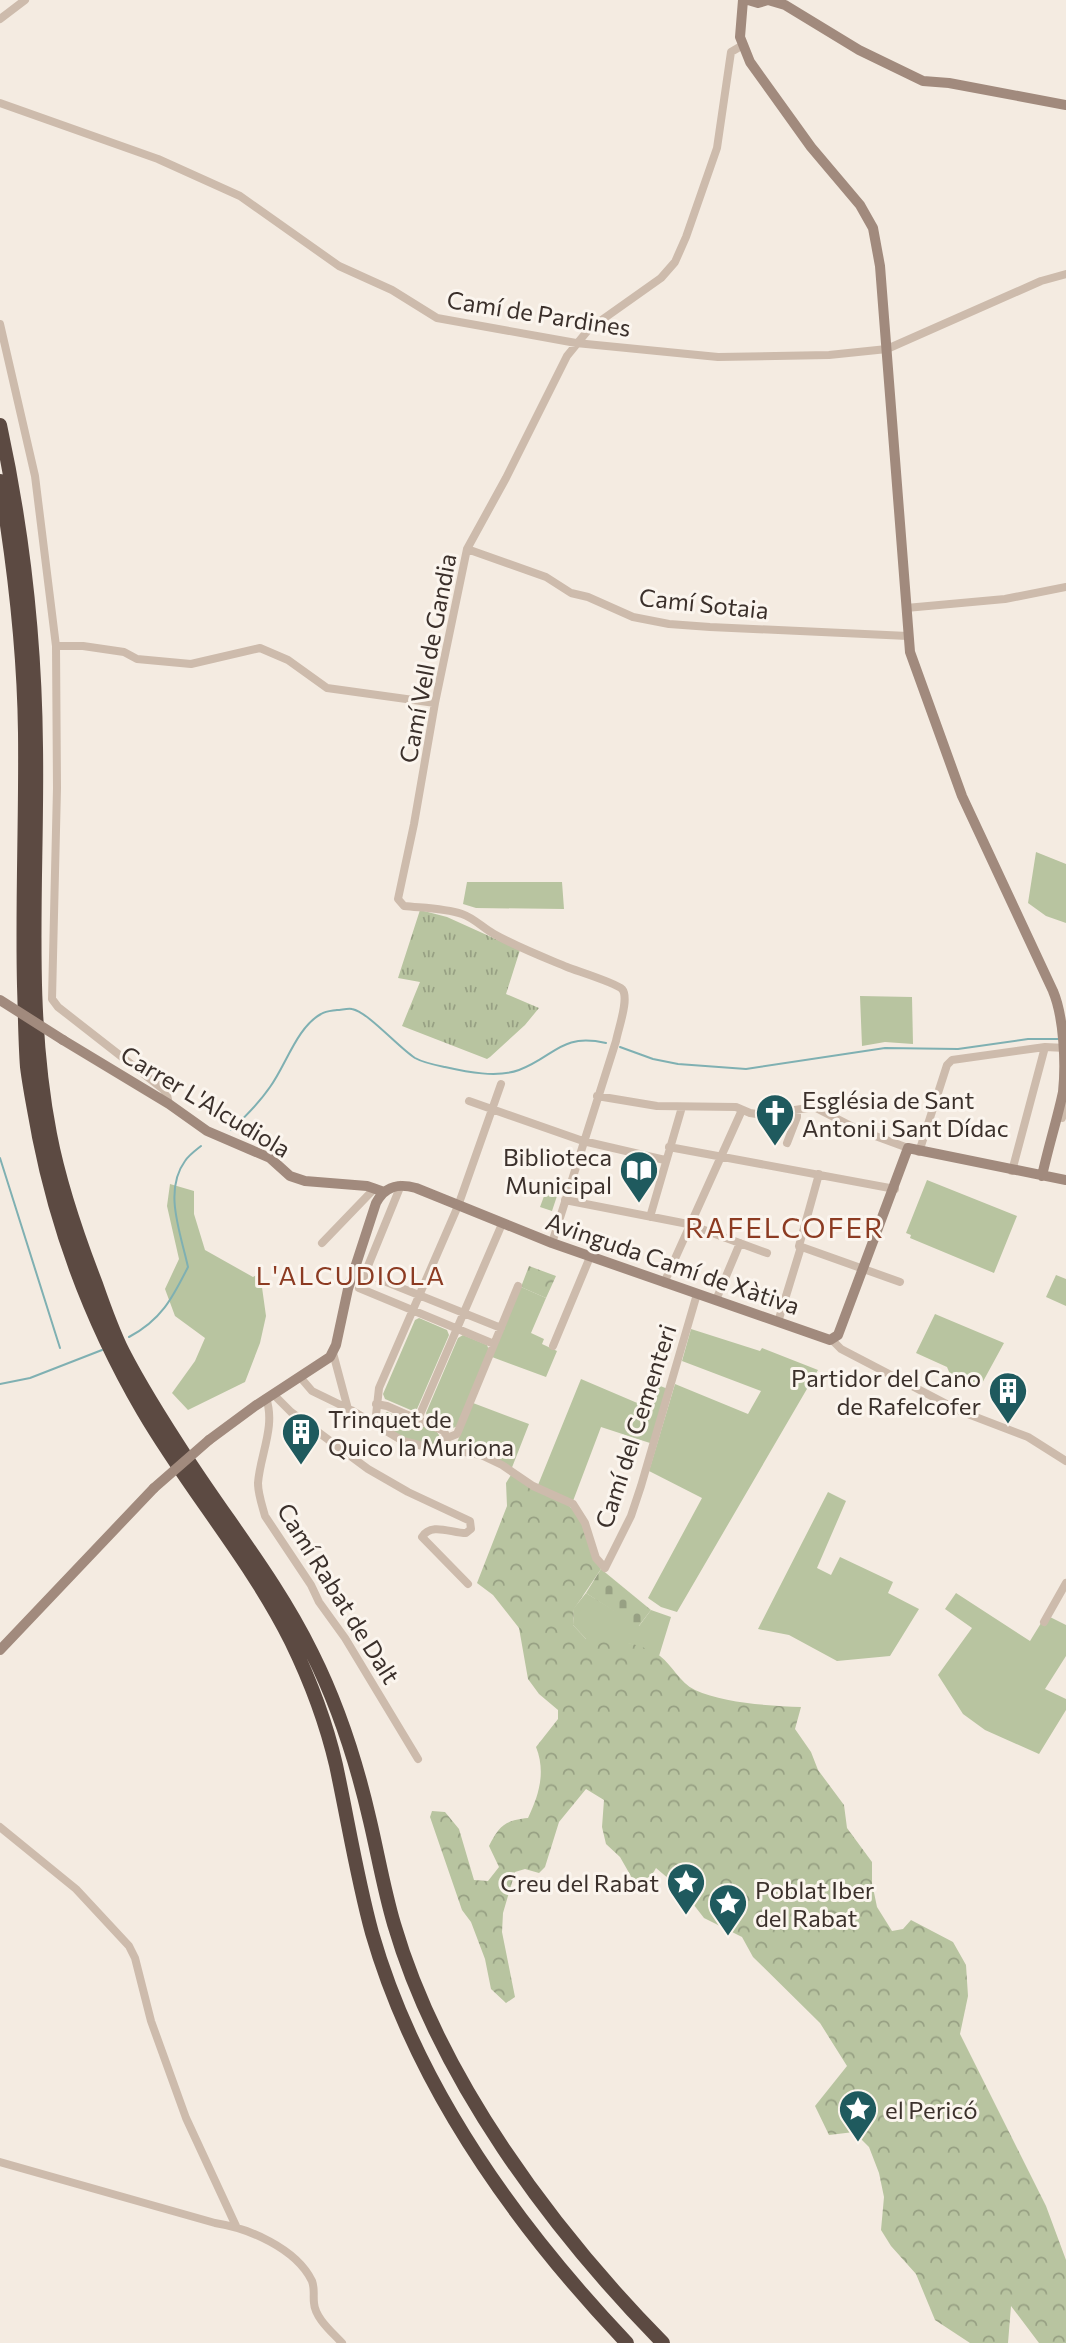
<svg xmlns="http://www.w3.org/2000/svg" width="1066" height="2343" font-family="Commissioner,sans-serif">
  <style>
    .grass { fill: #b8c4a0 }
    .forest { fill: url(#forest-crowns) }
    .cemetery { fill: url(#cemetery-stones) }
    .park { fill: url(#park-tufts) }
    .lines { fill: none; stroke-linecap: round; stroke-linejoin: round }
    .stream { stroke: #7fb0b2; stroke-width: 2 }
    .street { stroke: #cdbbac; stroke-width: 8 }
    .secondary { stroke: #a18a7d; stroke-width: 10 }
    .highway { stroke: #5c4a42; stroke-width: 14 }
    .secondary-bridge { stroke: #a18a7d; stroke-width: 10 }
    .labels { text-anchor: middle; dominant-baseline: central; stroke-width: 6; stroke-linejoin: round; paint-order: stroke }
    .street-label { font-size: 24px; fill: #3b302b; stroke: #fbf5ee }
    .poi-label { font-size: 24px; fill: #3b302b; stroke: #fbf5ee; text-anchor: start }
    .neighbourhood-label { font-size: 26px; letter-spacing: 2px; fill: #8c3b22; stroke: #fbf5ee }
    .quarter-label { font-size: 28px; letter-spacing: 2px; fill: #8c3b22; stroke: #fbf5ee }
  </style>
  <defs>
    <pattern id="forest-crowns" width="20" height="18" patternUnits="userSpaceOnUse" patternTransform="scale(1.75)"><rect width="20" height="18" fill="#b8c4a0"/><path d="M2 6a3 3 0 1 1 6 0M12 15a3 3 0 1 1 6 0" fill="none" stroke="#97a083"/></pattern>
    <pattern id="cemetery-stones" width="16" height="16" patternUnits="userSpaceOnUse" patternTransform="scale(1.75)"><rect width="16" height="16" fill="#b8c4a0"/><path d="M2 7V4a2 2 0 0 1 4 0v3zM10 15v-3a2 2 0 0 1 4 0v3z" fill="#97a083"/></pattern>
    <pattern id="park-tufts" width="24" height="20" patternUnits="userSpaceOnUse" patternTransform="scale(1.75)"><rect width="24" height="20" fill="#b8c4a0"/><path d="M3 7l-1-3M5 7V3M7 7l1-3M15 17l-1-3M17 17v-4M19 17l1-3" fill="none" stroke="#97a083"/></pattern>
  </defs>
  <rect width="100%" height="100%" fill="#f4ebe1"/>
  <!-- grass -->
  <path class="grass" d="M1036 852 1066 864V923L1046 916 1028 903Z
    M467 882H562L564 909 476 908 463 904Z
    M860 996 912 997 913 1044 885 1042 862 1046Z
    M550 1180 561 1184 552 1211 540 1207Z
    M927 1180 1017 1216 994 1273 910 1238 911 1235 906 1233Z
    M170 1184 194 1191V1214L205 1250 253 1277 260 1273 266 1316 260 1343 245 1382 188 1410 172 1393 195 1361 205 1338 175 1316 165 1289 179 1259 167 1206Z
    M1056 1275 1066 1279V1306L1046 1297Z
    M521 1287 546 1298 531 1333 544 1339 542 1344 557 1351 546 1377 492 1357Z
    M935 1314 1004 1343 980 1387 950 1374 947 1367 916 1353Z
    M419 1318 447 1330 449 1335 417 1409 413 1411 385 1399 383 1394 415 1320Z
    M691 1329 760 1351 762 1348 818 1370 677 1612 661 1607 648 1598 702 1498 649 1471 675 1384 748 1414 761 1391 682 1361Z
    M463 1335 487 1345 489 1350 458 1426 453 1428 428 1418 426 1413 458 1338Z
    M581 1379 642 1405 650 1382 668 1389 653 1444 601 1427 573 1501 538 1485Z
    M473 1403 529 1424 511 1470 456 1445Z
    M828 1492 846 1501 817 1568 831 1575 840 1557 893 1582 888 1593 919 1609 890 1656 837 1661 789 1635 758 1629Z
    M586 1593 639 1626 651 1610 671 1617 659 1656 631 1644 587 1640 573 1625 574 1608Z
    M956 1593 1030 1641 1046 1615 1066 1625V1656L1045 1689 1066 1699V1710L1039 1754 985 1730 963 1714 938 1675 972 1628 945 1609Z"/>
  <!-- forest -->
  <path class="forest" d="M529 1266 556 1276 546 1298 521 1287Z
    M511 1475C532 1486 569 1498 580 1519 589 1537 587 1553 601 1569L574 1609 573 1625 586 1639C610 1639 640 1642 660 1656 673 1666 679 1682 695 1690 723 1703 770 1706 801 1707L795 1729 811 1752 818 1770 844 1805 847 1828 872 1862V1883L877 1907 892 1931 903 1929 911 1920 953 1942 966 1965 968 1996 960 2034 1046 2206 1066 2260V2343H1039L1011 2306 1008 2343H970L935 2320 916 2274 891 2246 881 2230 884 2197 879 2173 869 2147 854 2132 829 2135 815 2106 847 2066 820 2023 753 1957 742 1937 704 1918 683 1891 656 1868 648 1882 636 1885 620 1857 606 1844 602 1827 604 1800 586 1789 559 1822 545 1867 539 1873 525 1869 515 1872 503 1913 502 1932 515 1997 506 2003 491 1989 485 1959 471 1922 462 1910 430 1817 432 1811 445 1812 459 1829 474 1880 488 1881 499 1867 489 1846C499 1826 505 1820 528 1818 539 1795 546 1772 536 1747L558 1719V1710L539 1694 528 1679 519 1628 493 1595 477 1583 507 1506 506 1483Z"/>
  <!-- cemetery -->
  <path class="cemetery" d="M601 1569 651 1610 638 1627 586 1593Z"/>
  <!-- park -->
  <path class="park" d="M420 910 447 917 520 950 506 994 539 1008 525 1025 490 1057 487 1059 402 1026 420 982 398 978Z
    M387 1412 437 1432 439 1435 437 1443C421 1450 397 1434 383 1426L381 1417Z"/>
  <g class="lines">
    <!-- stream -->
    <path class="stream" d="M620 1047 653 1059 678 1064 746 1069 885 1048 958 1049 1028 1039H1058
      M231 1130C245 1117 259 1103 270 1087 286 1065 297 1027 321 1014 326 1011 331 1011 337 1010 341 1010 348 1008 352 1009 368 1012 398 1047 415 1058 424 1063 435 1065 445 1067 467 1072 497 1078 519 1070 556 1056 560 1033 606 1043
      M0 1158 60 1348
      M129 1337C161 1320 172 1299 188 1267 181 1234 163 1191 185 1161 189 1155 196 1150 201 1146
      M0 1384 30 1378 102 1350"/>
    <!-- street -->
    <path class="street" d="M0 19 25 0
      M0 103 158 159 240 196 339 266 392 290 437 318 576 343 718 357 829 355 887 349 1041 281 1066 274
      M0 324 35 476 56 646 57 788 52 999 58 1007 163 1089 167 1095 169 1104
      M467 549 546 577 571 593 588 597 633 617 669 624 710 627 908 636
      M906 608 1005 599 1066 587
      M56 646H83L124 652 137 659 191 664 260 648 288 660 327 688 435 703
      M597 1096 657 1106 736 1107 750 1113 763 1115 814 1107 859 1130 908 1148
      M469 1101 583 1141 665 1160
      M1062 1118 1066 1103
      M787 1143 797 1117V1111
      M669 1147 895 1189
      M919 1152 947 1065 952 1060 1045 1047 1066 1048
      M1012 1171 1045 1047
      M819 1174 799 1246 900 1282
      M401 1185 359 1288 494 1344
      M565 1200 688 1224 767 1253
      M650 1217 682 1107
      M322 1243 375 1188
      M552 1243 616 1041C618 1029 630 998 622 989 616 983 577 971 567 967 543 957 517 947 494 934 483 928 474 918 462 914 444 908 423 908 404 906L398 899 414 824 435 703 467 549 506 478 567 356 589 329 661 278 675 262 686 237 717 148 731 52 743 45
      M364 1273 501 1328
      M664 1283 742 1110
      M716 1300 740 1243
      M778 1322 801 1247
      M832 1340 841 1349 960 1411 1028 1437 1066 1461
      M553 1346 590 1257
      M333 1353 348 1409
      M300 1377 312 1391 351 1410 403 1441 431 1448 439 1449 445 1446 447 1438 444 1431 387 1406 376 1404
      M273 1394 291 1412 368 1469 408 1492 470 1521 471 1529 466 1533C451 1533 431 1522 422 1537L468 1584
      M266 1398C276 1426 260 1455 258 1483 258 1494 262 1505 265 1516L311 1585 319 1602 345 1638 418 1759
      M418 1419 502 1224
      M375 1424 379 1388 458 1206 501 1084
      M447 1438 457 1434 518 1286
      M443 1448 481 1455 502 1465 533 1486 573 1504 585 1523 596 1558 605 1568 631 1516 641 1486 697 1294
      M1044 1622 1066 1583
      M0 1827 76 1889 129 1946 135 1958 151 2021 186 2118 236 2226
      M0 2162 215 2223C248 2228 296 2248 312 2281 315 2289 313 2295 314 2303 315 2318 332 2332 342 2343"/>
    <!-- secondary -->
    <path class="secondary" d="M743 0 740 37 750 62 811 147 860 205 873 228 880 266 910 652 962 796 1053 991C1064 1017 1066 1064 1063 1092 1057 1120 1048 1148 1042 1176
      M748 0 758 3 768 0 785 5 859 50 923 81 949 83 1066 105
      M63 1040 169 1104 207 1131 270 1158 290 1176 305 1181 367 1186 384 1192
      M209 1440 255 1406 330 1357 336 1345 348 1289 376 1203C385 1186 398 1183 416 1188L552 1243 830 1340 838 1335 908 1148 1066 1180
      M0 1650 154 1488"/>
    <!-- highway -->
    <path class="highway" d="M0 425C23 531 35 638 36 747 38 876 25 1006 50 1134 60 1186 77 1235 96 1284 104 1307 112 1330 123 1352 142 1389 165 1425 188 1460 231 1526 277 1582 312 1653 339 1707 357 1764 370 1821 378 1855 384 1890 394 1924 439 2078 551 2229 663 2343
      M0 481C14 564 24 648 25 733 26 817 22 902 24 986 25 1013 25 1040 27 1067 30 1091 35 1114 39 1137 58 1233 94 1327 143 1411 189 1490 250 1559 291 1641 310 1680 326 1722 336 1765 348 1821 357 1878 372 1933 417 2089 517 2227 627 2343"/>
    <!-- secondary-bridge -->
    <path class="secondary-bridge" d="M0 1000 63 1040
      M154 1488 209 1440"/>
  </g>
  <!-- icons -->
  <defs>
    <g id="church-pin" transform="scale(2.0125)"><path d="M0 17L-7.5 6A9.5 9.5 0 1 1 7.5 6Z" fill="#1f5a5e" stroke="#fbf5ee"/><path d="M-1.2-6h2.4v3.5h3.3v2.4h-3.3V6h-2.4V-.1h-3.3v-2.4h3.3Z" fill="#fff"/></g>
    <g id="library-pin" transform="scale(2.0125)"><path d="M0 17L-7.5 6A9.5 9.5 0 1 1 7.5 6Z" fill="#1f5a5e" stroke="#fbf5ee"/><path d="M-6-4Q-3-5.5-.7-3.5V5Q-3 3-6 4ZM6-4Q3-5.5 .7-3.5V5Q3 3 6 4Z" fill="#fff"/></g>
    <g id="building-pin" transform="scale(2.0125)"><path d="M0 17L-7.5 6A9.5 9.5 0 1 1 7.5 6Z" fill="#1f5a5e" stroke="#fbf5ee"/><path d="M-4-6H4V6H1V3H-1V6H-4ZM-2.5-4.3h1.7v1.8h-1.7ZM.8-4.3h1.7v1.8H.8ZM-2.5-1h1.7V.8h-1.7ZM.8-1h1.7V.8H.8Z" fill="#fff"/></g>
    <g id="sight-pin" transform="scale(2.0125)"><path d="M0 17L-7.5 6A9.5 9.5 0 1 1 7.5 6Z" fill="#1f5a5e" stroke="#fbf5ee"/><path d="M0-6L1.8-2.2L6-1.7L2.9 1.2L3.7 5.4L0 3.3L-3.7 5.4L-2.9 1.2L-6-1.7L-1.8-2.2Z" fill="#fff"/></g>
  </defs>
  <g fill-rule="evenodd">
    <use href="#church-pin" x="775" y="1113"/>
    <use href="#library-pin" x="639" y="1170"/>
    <use href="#building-pin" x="1008" y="1391"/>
    <use href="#building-pin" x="301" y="1432"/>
    <use href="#sight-pin" x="686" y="1882"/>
    <use href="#sight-pin" x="728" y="1903"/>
    <use href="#sight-pin" x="858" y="2109"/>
  </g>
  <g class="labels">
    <!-- street labels -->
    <g class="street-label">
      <text transform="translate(539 313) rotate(9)">Camí de Pardines</text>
      <text transform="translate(704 603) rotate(6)">Camí Sotaia</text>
      <text transform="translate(427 658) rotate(-79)">Camí Vell de Gandia</text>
      <text transform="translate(206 1101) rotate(31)">Carrer L'Alcudiola</text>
      <text transform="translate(673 1263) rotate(19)">Avinguda Camí de Xàtiva</text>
      <text transform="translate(635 1426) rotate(-72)">Camí del Cementeri</text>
      <text transform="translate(339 1593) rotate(58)">Camí Rabat de Dalt</text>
    </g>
    <!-- poi labels -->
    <g class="poi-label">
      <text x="802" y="1099">Església de Sant<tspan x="802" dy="28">Antoni i Sant Dídac</tspan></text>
      <text x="612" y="1156" text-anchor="end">Biblioteca<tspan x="612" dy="28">Municipal</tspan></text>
      <text x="981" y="1377" text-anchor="end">Partidor del Cano<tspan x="981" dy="28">de Rafelcofer</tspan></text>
      <text x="328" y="1418">Trinquet de<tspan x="328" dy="28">Quico la Muriona</tspan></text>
      <text x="659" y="1882" text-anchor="end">Creu del Rabat</text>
      <text x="755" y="1889">Poblat Iber<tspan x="755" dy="28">del Rabat</tspan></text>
      <text x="885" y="2109">el Pericó</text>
    </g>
    <!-- neighbourhood labels -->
    <g class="neighbourhood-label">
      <text x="351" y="1274">L'ALCUDIOLA</text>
    </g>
    <!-- quarter labels -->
    <g class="quarter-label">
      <text x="785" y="1227">RAFELCOFER</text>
    </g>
  </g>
</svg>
